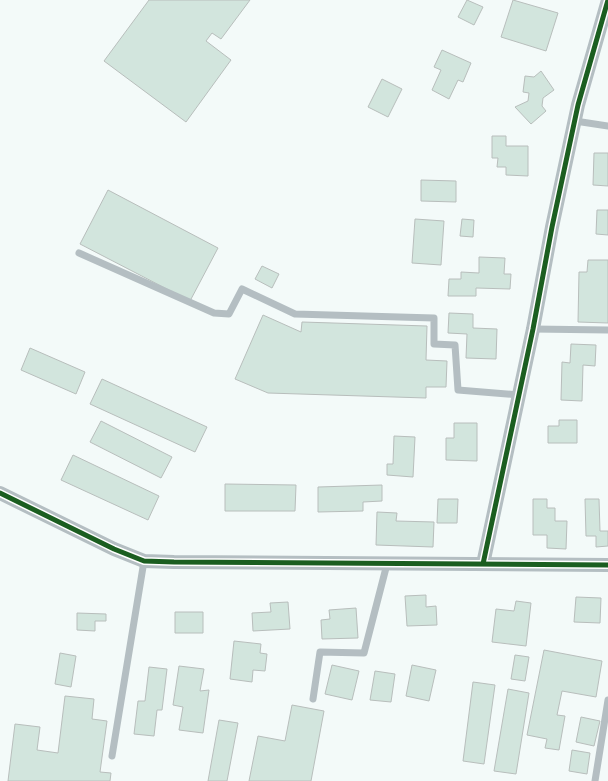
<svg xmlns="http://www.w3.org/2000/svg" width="608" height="781" font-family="'IBM Plex Sans',sans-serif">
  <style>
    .building { fill: #d2e5dd; stroke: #b8bebc }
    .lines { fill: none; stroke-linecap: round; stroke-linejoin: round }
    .lane { stroke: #b4bec2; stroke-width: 7 }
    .street { stroke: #b4bec2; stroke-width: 14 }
    .cycleway-casing { stroke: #fff; stroke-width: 8 }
    .cycleway { stroke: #1b5e20; stroke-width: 5 }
  </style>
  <rect width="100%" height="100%" fill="#f3faf9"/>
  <!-- building -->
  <path class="building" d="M149 0H250L221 39 212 33 206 41 231 60 186 122 104 61Z
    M467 0 483 7 474 25 458 17Z
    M513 0 558 13 546 51 501 37Z
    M442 50 471 63 463 82 458 80 449 99 432 90 441 70 434 67Z
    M541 71 554 90 543 98 542 106 546 111 531 124 515 107 528 101 529 93 523 92 525 76 534 77Z
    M382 79 402 89 388 117 368 107Z
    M492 136H506V146H528V176L506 175V167H497L498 158H492Z
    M594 153H608V186L593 185Z
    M421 180 456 181V202L421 201Z
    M108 190 218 248 190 301 80 244Z
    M597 210H608V235L596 234Z
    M415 219 444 221 441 265 412 263Z
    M462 219 474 220 473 237 460 236Z
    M479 257 505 258 504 274H511L510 289 476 288V296H448L449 279H461V272L479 273Z
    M588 260H608V323L578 322 579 272H587Z
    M262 266 279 274 272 288 255 279Z
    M449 313 473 314V328L497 329 496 359 466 358 467 334 448 333Z
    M263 315 301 332 302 322 427 326 426 360 447 361 446 387H426V398L268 393 235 379Z
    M571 344 596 345 595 366 583 365 582 401 561 400 562 362 570 363Z
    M30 348 85 372 76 394 21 370Z
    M102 379 207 427 195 452 90 404Z
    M559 420H577V443H548V426H559Z
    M101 421 172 457 161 478 90 442Z
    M454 423H477V461L446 460V438H454Z
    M394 436 415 437 413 477 387 475V464H393Z
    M73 455 159 496 148 520 61 480Z
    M225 484 296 485 295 511H225Z
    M382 485V501L363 502V511L318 512V487Z
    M438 499H458L457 523H437Z
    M533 499H547V508H555V521H567L566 549 547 548V535H533Z
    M585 499H599L600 531H608V546L596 547V536H586Z
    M377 512 397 513 396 521 434 522 433 547 376 545Z
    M426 595V607L436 606 437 625 407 626 405 596Z
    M576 597 601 598 600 623 574 622Z
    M516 601 531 603 526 646 492 642 496 609 514 611Z
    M288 602 290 629 253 631 252 613 271 612 270 603Z
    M356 608 358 638 322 639 321 620 330 619 329 610Z
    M175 612H203V633H175Z
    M77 613 106 614V621H95V631L77 630Z
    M234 641 261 644 260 653 267 654 265 671 253 670 252 682 230 679Z
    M544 650 602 661 596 697 562 691 557 715 565 716 559 750 545 748 547 739 527 735Z
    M60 653 76 656 71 687 55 684Z
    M515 655 529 657 525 681 511 679Z
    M332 665 359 671 352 700 325 694Z
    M412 665 436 670 429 701 406 696Z
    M179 666 204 669 200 691 209 690 203 733 179 730 183 707 173 705Z
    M149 667 167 669 162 710H157L154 736 134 734 138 701H145Z
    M375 671 395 674 391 702 370 700Z
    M473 682 495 685 484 764 463 761Z
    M508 689 529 693 516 774 494 771Z
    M65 696 94 699 92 719 107 721 100 772 111 773 110 781H8L15 724 40 727 37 750 58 753Z
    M292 705 324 711 311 781H249L258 736 285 741Z
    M581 717 600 721 594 746 576 742Z
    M219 720 238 723 227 781H208Z
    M572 750 590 753 587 774 569 771Z"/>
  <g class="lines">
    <!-- lane -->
    <path class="lane" d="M575 121 608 126
      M79 253 214 313 229 314 242 289 295 314 434 318V344L455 345 458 390 519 395
      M533 329 608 330
      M313 699 320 652 364 653 387 564
      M112 756 144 561
      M595 781 608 700"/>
    <!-- street -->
    <path class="street" d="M0 493 114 549 144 561 174 562 608 565
      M483 564 533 329 552 227 578 105 608 0"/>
    <!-- cycleway casing -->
    <g class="cycleway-casing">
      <path id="cycleway" d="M0 493 114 549 144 561 174 562 608 565
        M483 564 533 329 552 227 578 105 608 0"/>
    </g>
    <!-- cycleway -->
    <use href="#cycleway" class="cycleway"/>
  </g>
</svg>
